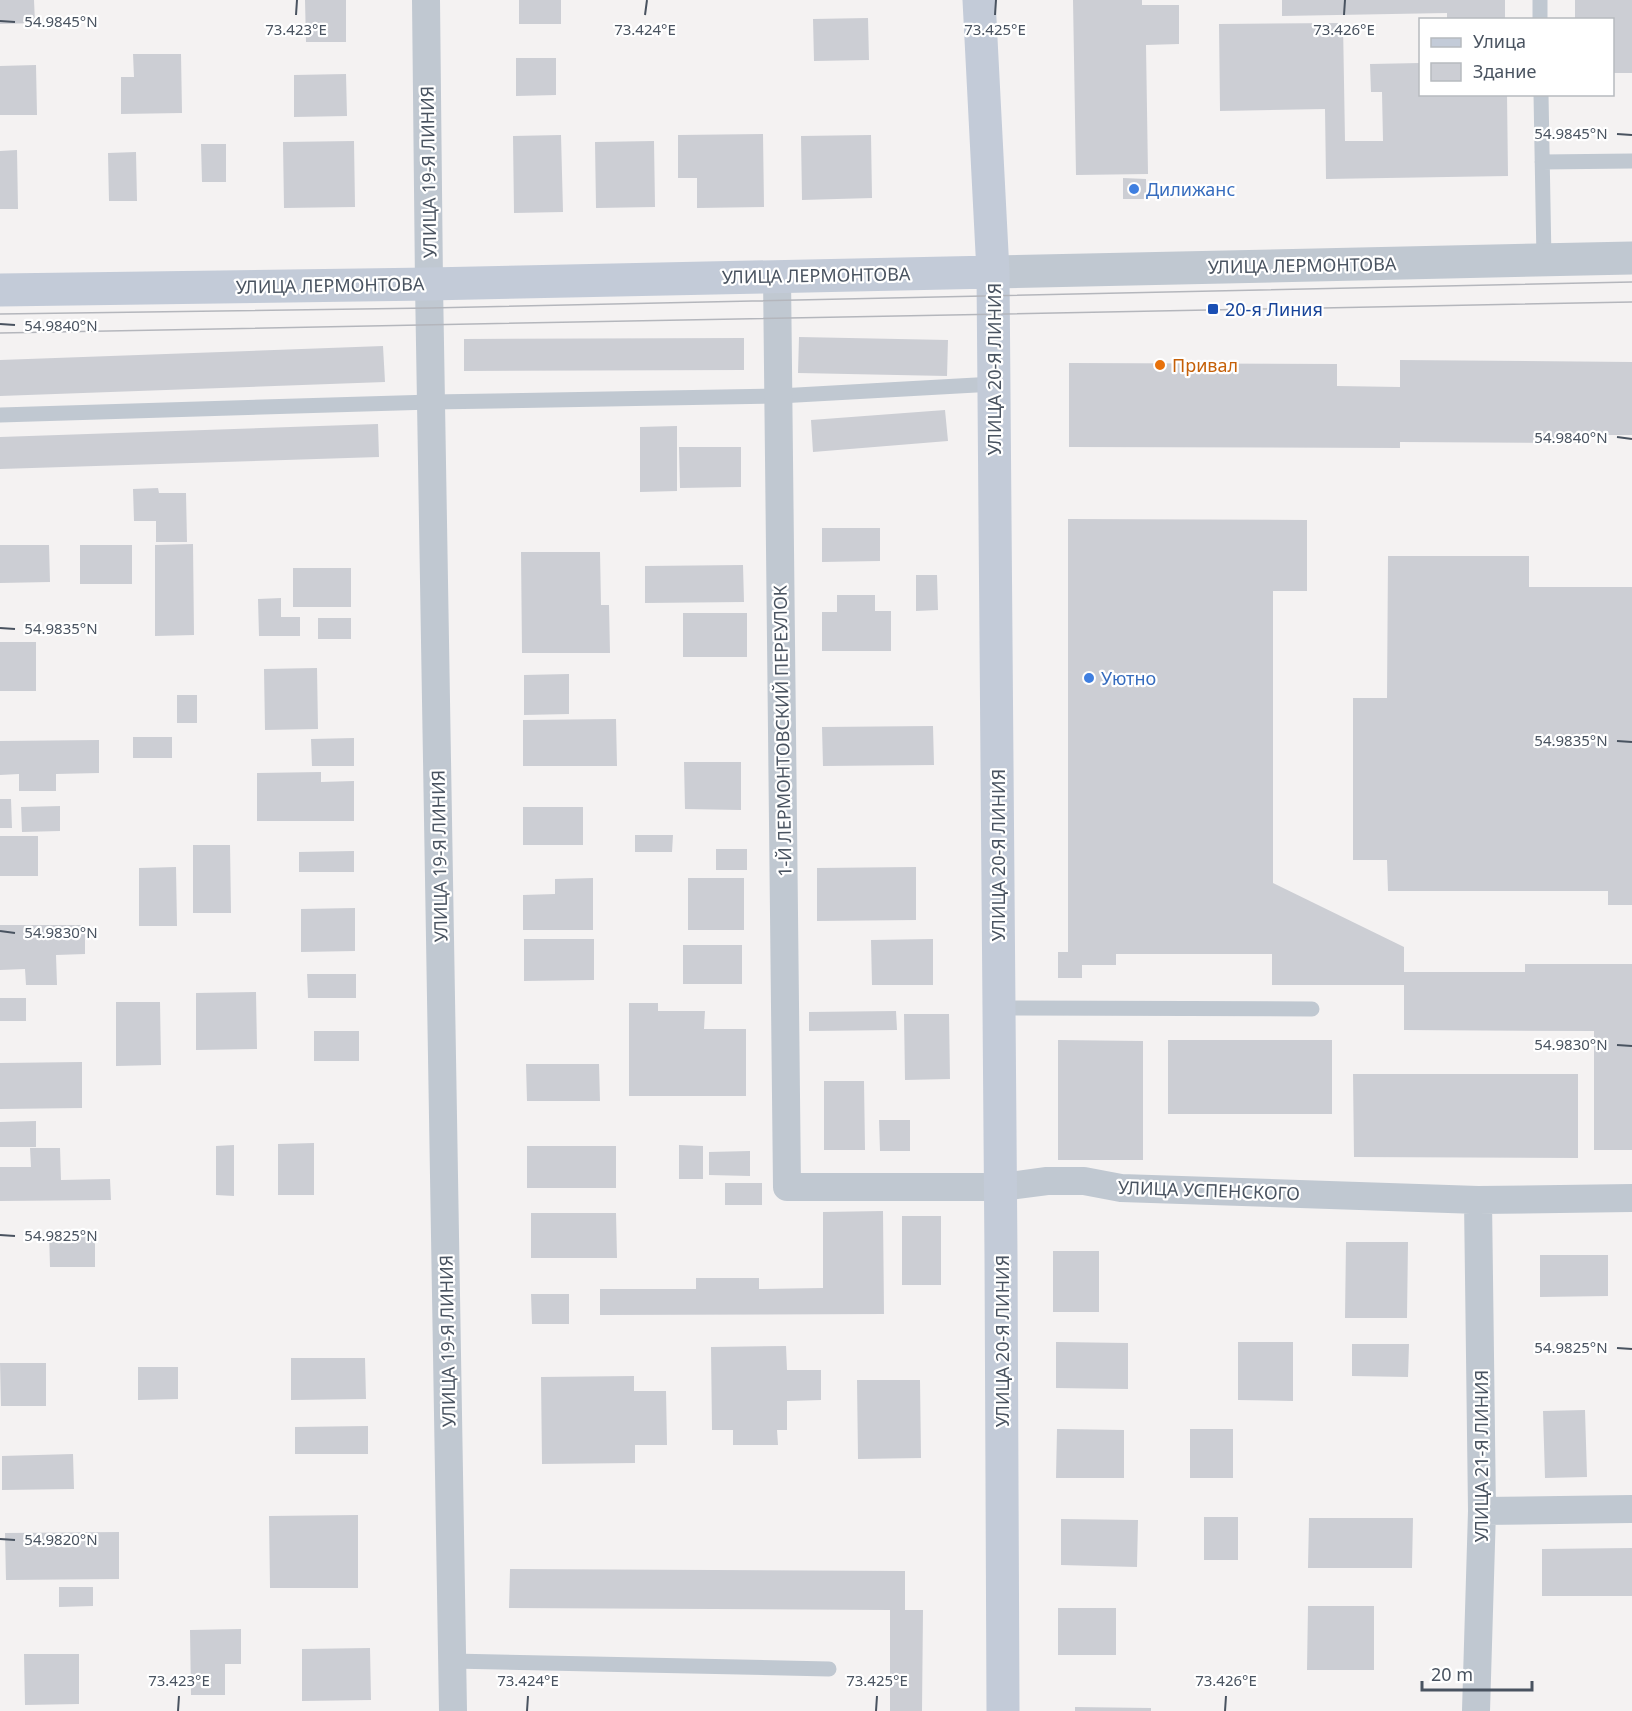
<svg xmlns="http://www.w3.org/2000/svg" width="1632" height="1711" font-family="'Noto Sans',sans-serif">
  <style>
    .building { fill: #ccced4 }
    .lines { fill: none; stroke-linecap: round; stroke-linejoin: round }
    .service { stroke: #c0c8d1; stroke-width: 15 }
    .minor { stroke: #c0c8d1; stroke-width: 28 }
    .tertiary { stroke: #c0c8d1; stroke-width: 33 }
    .secondary { stroke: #c3cbd8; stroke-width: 33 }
    .tram { stroke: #b4b6bc; stroke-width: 1.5 }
    .ticks { fill: none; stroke: #495360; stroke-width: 2 }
    .shop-dot { fill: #3f7fe0; stroke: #fff; stroke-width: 2 }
    .transit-dot { fill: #1a4fb4; stroke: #fff; stroke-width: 2 }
    .food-dot { fill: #e8710a; stroke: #fff; stroke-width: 2 }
    .labels { text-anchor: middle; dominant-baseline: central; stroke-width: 4.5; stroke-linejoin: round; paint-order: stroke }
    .street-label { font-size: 18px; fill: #495360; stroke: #fff }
    .shop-label { font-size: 18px; fill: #366cbe; stroke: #fff; text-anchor: start }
    .transit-label { font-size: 18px; fill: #164399; stroke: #fff; text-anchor: start }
    .food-label { font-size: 18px; fill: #c56008; stroke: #fff; text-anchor: start }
    .ticks-label { font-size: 15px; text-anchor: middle; fill: #495360; stroke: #fff; stroke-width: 4.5; stroke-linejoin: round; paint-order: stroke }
  </style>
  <rect width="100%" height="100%" fill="#f4f2f2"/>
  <!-- building -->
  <path class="building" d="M0 0H34L35 23 0 24Z
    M305 0H346V42H306Z
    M519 0H561V24H519Z
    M1073 0H1142V5H1179V44L1146 45 1148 174 1076 175Z
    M1282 0H1505V20H1447V13L1282 16Z
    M1575 0H1632V73H1612V20H1575Z
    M868 18 869 60 814 61 813 19Z
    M1343 23 1345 141H1383L1382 92H1371L1370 64 1420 63V94H1507L1508 176 1326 179 1325 109 1220 111 1219 24Z
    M133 54H181L182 113 121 114V77H134Z
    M516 58H556V95L516 96Z
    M36 65 37 115H0V66Z
    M346 74 347 116 294 117V75Z
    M763 134 764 207 697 208V178H678V135Z
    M561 135 563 212 514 213 513 136Z
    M871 135 872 198 802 200 801 136Z
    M354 141 355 207 284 208 283 142Z
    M654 141 655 207 596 208 595 142Z
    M201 144H226V182H202Z
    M17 150 18 209H0V151Z
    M136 152 137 201H109L108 153Z
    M1123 178 1146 179V199H1123Z
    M799 337 948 340 947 376 798 373Z
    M744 338V370L464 371V339Z
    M383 346 385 382 0 396V360Z
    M1400 360 1632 362V435H1576V443L1400 442V448L1069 447V363L1337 364V386L1400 387Z
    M945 410 948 441 813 452 811 420Z
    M378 424 379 457 0 469V437Z
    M677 426V491L640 492V427Z
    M679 447H741V487L680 488Z
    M158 488 159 493H186L187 542H156V521H134L133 489Z
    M1068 519 1307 520V591H1273V883L1404 947V972H1525V964H1632V1150H1594V1031L1404 1030V985H1272V954H1116V965H1082V978H1058V952H1068Z
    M822 528H880V561L822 562Z
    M193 544 194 635 155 636V545Z
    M0 545H49L50 582 0 583Z
    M80 545H132V584H80Z
    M521 552H600L601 605H609L610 653H522Z
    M1388 556H1529V587H1632V905H1608V891H1388L1387 860H1353V698H1387Z
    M743 565 744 602 645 603V566Z
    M293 568H351V607H293Z
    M916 575H937L938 610 916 611Z
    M837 595H875V611H891V651H822V612H837Z
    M281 598V617H300V636H259L258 599Z
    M683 613H747V657H683Z
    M318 618H351V639H318Z
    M0 642H36V691H0Z
    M317 668 318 729 265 730 264 669Z
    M569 674V714L524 715V675Z
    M177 695H197V723H177Z
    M616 719 617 766H523V720Z
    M933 726 934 765 823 766 822 727Z
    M133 737H172V758H133Z
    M354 738V766H312L311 739Z
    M99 740V773L56 774V791H19V774L0 775V741Z
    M684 762H741V810L685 809Z
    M321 772V782L354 781V821H257V773Z
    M0 799H11L12 828H0Z
    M60 806V831L22 832 21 807Z
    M523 807H583V845H523Z
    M635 835H673L672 852H635Z
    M0 836H38V876H0Z
    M193 845H230L231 913H193Z
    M716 849H747V870H716Z
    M354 851V872H299V852Z
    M176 867 177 926H139V868Z
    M916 867V920L817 921V868Z
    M593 878V930H523V895L555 894V879Z
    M688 878H744V930H688Z
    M355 908V951L301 952V909Z
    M0 925H85V954L56 955 57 985H26L25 969 0 970Z
    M524 939H594V980L524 981Z
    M933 939V985H872L871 940Z
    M683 945H742V984H683Z
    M307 974H356V998H308Z
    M256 992 257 1049 196 1050V993Z
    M0 998H26V1021H0Z
    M116 1002H160L161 1065 116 1066Z
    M629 1003H658V1011H705L704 1029H746V1096H629Z
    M896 1011 897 1030 809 1031V1012Z
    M904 1014H949L950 1079 905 1080Z
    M314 1031H359V1061H314Z
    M1058 1040 1143 1041V1160H1058Z
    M1168 1040H1332V1114H1168Z
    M82 1062V1108L0 1109V1063Z
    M526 1064H599L600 1101H527Z
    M1353 1074H1578V1158L1354 1157Z
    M824 1081H864L865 1150H824Z
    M879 1120H910V1151H880Z
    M36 1121V1147H0V1122Z
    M314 1143V1195H278V1144Z
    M234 1145V1196L216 1195V1146Z
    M679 1145 703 1146V1179H679Z
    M527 1146H616V1188H527Z
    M30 1148H60L61 1180 110 1179 111 1200 0 1201V1167H31Z
    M750 1151V1176L709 1175V1152Z
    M725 1183H762V1205H725Z
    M883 1211 884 1314 600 1315V1289H696V1278H759V1289L823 1288V1212Z
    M531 1213H616L617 1258H531Z
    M902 1216H941V1285H902Z
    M49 1231H95V1267H50Z
    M1346 1242H1408L1407 1318H1345Z
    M1053 1251H1099V1312H1053Z
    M1540 1255H1608V1296L1540 1297Z
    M531 1294H569V1324H532Z
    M1056 1342 1128 1343V1389L1056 1388Z
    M1238 1342H1293V1401L1238 1400Z
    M1352 1344H1409L1408 1377 1352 1376Z
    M786 1346 787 1370H821V1400L787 1401V1430H777L778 1445H733V1430H712L711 1347Z
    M291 1358H365L366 1399 291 1400Z
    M0 1363H46V1406H1Z
    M138 1367H178V1399L138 1400Z
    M634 1376V1391H666L667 1445H635V1463L542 1464 541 1377Z
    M857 1380H920L921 1458 858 1459Z
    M1585 1410 1587 1477 1545 1478 1543 1411Z
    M368 1426V1454H295V1427Z
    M1057 1429 1124 1430V1478H1056Z
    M1190 1429H1233V1478H1190Z
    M73 1454 74 1489 2 1490V1456Z
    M358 1515V1588H270L269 1516Z
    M1204 1517H1238V1560H1204Z
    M1309 1518H1413L1412 1568H1308Z
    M1061 1519 1138 1520 1137 1567 1061 1565Z
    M119 1532V1579L6 1580 5 1533Z
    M1632 1548V1596H1542V1549Z
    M510 1569 905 1571V1610H923L922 1711H890V1610L509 1608Z
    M59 1587H93V1606L59 1607Z
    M1308 1606H1374V1670H1307Z
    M1058 1608H1116V1655H1058Z
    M241 1629V1664H225V1695H191L190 1630Z
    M370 1648 371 1700 302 1701V1649Z
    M24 1654H79V1704L25 1705Z
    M1075 1707 1151 1708V1711H1075Z"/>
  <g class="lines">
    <!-- service -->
    <path class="service" d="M1540 0V20
      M1541 94 1544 260
      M1542 162 1632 161
      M0 415 432 402 779 396 994 384
      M999 1008 1312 1009
      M452 1661 829 1669"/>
    <!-- minor -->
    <path class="minor" d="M426 0 429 284 453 1711
      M777 276 787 1187H1001L1047 1181H1084L1121 1188 1478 1200 1632 1198
      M1482 1511 1632 1509
      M1476 1711 1482 1511 1478 1200"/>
    <!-- tertiary -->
    <path class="tertiary" d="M993 272 1632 258"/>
    <!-- secondary -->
    <path class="secondary" d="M979 0 993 272 1001 1255 1003 1711
      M0 290 429 284 993 272"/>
    <!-- tram -->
    <path class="tram" d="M0 314 430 308 1632 282
      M0 333 1632 302"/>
  </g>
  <!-- ticks -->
  <path class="ticks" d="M296 15 297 0M645 15 647 0M995 15 996 0M1344 15 1345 0M0 21 15 22M1617 134 1632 135M0 324 15 325M1617 437 1632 439M0 628 15 629M1617 741 1632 742M0 931 15 933M1617 1045 1632 1046M0 1235 15 1236M1617 1348 1632 1349M0 1539 15 1540M178 1711 179 1696M527 1711 528 1696M876 1711 877 1696M1225 1711 1226 1696"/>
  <!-- markers -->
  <g class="shop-dot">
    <circle cx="1134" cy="189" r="6"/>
    <circle cx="1089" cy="678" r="6"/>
  </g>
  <rect class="transit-dot" x="1207" y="303" width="12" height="12" rx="3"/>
  <circle class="food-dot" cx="1160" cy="365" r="6"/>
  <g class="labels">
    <!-- street labels -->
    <g class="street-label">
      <text transform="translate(428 172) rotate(-91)">УЛИЦА 19-Я ЛИНИЯ</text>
      <text transform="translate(1302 265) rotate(-1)">УЛИЦА ЛЕРМОНТОВА</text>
      <text transform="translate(816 275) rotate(-1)">УЛИЦА ЛЕРМОНТОВА</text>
      <text transform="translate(330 285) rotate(-1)">УЛИЦА ЛЕРМОНТОВА</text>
      <text transform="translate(994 369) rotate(-90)">УЛИЦА 20-Я ЛИНИЯ</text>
      <text transform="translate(782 731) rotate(-91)">1-Й ЛЕРМОНТОВСКИЙ ПЕРЕУЛОК</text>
      <text transform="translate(998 855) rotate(-90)">УЛИЦА 20-Я ЛИНИЯ</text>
      <text transform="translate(439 856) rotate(-91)">УЛИЦА 19-Я ЛИНИЯ</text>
      <text transform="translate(1209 1190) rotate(2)">УЛИЦА УСПЕНСКОГО</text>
      <text transform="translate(447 1341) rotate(-91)">УЛИЦА 19-Я ЛИНИЯ</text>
      <text transform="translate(1002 1341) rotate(-90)">УЛИЦА 20-Я ЛИНИЯ</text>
      <text transform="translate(1481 1456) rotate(-90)">УЛИЦА 21-Я ЛИНИЯ</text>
    </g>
    <!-- shop labels -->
    <g class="shop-label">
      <text x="1146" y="189">Дилижанс</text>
      <text x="1101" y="678">Уютно</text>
    </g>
    <!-- transit labels -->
    <g class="transit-label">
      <text x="1225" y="309">20-я Линия</text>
    </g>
    <!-- food labels -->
    <g class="food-label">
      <text x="1172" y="365">Привал</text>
    </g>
  </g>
  <g class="ticks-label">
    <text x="61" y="27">54.9845°N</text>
    <text x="296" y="35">73.423°E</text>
    <text x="645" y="35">73.424°E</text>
    <text x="995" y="35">73.425°E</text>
    <text x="1344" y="35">73.426°E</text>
    <text x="1571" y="139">54.9845°N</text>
    <text x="61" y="331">54.9840°N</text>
    <text x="1571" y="443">54.9840°N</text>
    <text x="61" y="634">54.9835°N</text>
    <text x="1571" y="746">54.9835°N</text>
    <text x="61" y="938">54.9830°N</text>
    <text x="1571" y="1050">54.9830°N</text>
    <text x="61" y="1241">54.9825°N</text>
    <text x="1571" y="1353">54.9825°N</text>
    <text x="61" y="1545">54.9820°N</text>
    <text x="179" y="1686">73.423°E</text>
    <text x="528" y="1686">73.424°E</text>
    <text x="877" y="1686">73.425°E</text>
    <text x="1226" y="1686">73.426°E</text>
  </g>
  <!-- legend -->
  <rect x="1419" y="18" width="195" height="78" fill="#ffffff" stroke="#b6babf" stroke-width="1.5"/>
  <rect x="1431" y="38" width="30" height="9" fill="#c3cbd8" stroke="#b6babf" stroke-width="1.5"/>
  <text x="1473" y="48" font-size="18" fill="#495360">Улица</text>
  <rect x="1431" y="63" width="30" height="18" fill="#ccced4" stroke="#b6babf" stroke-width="1.5"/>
  <text x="1473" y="78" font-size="18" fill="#495360">Здание</text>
  <!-- scale -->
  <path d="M1422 1681v9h110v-9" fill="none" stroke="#495360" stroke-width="3"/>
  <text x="1431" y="1681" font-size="18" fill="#495360" stroke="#ffffff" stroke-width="4.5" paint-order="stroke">20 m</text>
</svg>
